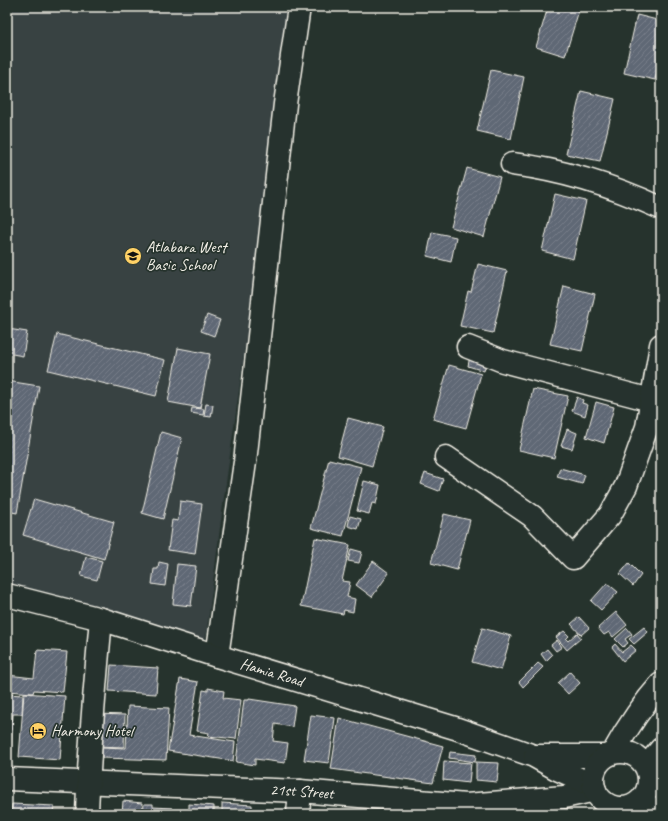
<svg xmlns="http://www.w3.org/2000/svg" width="668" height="821" font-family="Caveat,sans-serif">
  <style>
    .built { fill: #374343 }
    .building { fill: url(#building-hatch); stroke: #f4f1e8 }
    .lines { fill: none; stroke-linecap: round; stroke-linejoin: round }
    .street-casing { stroke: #f4f1e8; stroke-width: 25 }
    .secondary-casing { stroke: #f4f1e8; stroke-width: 25 }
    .primary-casing { stroke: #f4f1e8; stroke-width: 25 }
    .street { stroke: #26332d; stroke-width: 22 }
    .secondary { stroke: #26332d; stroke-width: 22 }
    .primary { stroke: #26332d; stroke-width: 22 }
    .labels { text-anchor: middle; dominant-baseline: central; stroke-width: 3.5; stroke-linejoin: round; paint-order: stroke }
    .poi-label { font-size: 16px; fill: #f4f1e8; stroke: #26332d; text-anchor: start }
    .street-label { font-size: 16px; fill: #f4f1e8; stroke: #26332d }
  </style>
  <defs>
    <pattern id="building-hatch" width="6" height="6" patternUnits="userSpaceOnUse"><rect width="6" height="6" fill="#5f6775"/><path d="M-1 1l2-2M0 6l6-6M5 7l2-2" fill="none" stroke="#777d89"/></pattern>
  </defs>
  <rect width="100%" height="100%" fill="#26332d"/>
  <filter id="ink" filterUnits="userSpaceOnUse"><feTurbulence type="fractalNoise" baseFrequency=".025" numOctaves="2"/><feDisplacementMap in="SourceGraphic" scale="8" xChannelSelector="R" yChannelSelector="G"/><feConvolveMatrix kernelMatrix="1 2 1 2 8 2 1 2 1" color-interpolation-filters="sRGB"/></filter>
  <g filter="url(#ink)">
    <!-- built -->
    <path class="built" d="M7 7H293L223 504 205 645 7 585Z"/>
    <!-- building -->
    <path class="building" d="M548 7H580L565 56 536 47Z
      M637 15 661 21V55L655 80 624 73Z
      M491 70 524 77 511 139 477 131Z
      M581 91 615 99 600 161 566 154Z
      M467 168 500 177 484 237 451 227Z
      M555 194 586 201 573 259 542 251Z
      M432 232 456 237 451 262 427 256Z
      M478 264 507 271 493 333 460 326 468 291 471 292Z
      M564 286 595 294 582 351 550 344Z
      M207 315 220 320 214 336 201 331Z
      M8 329 27 332 23 356 7 353Z
      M57 334 165 360 156 396 48 370Z
      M178 348 210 354 200 408 168 402Z
      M470 356 487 361 484 371 468 366Z
      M449 365 481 374 466 428 433 419Z
      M7 381 39 386 17 513 7 511Z
      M533 389 568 396 554 458 519 450Z
      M577 397 583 400 582 403 588 405 585 416 572 411Z
      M596 402 614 407 604 443 586 437Z
      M206 404 213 405 211 417 204 416Z
      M192 408 204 409 203 415 191 413Z
      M348 418 383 427 372 466 338 456Z
      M567 429 577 433 572 449 561 446Z
      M161 432 182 438 163 519 142 513Z
      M329 459 361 467 343 536 311 528Z
      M560 468 585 475 582 484 557 477Z
      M425 473 443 479 439 491 421 484Z
      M364 481 380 485 376 504 372 503 369 514 357 511Z
      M34 499 114 522 104 559 23 535Z
      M180 501 202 504 195 554 168 550 172 520 178 521Z
      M444 514 470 520 457 570 431 563Z
      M350 516 361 519 358 529 348 526Z
      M315 538 350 545 342 581 350 582 347 597 355 599 353 612 344 610 343 614 301 606Z
      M351 549 362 552 359 563 348 561Z
      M86 557 102 561 97 580 81 576Z
      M373 561 389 573 372 597 356 585Z
      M159 562 168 564 165 586 152 584 154 569H158Z
      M629 563 641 575 633 586 620 574Z
      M177 564 196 566 191 606 173 604Z
      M607 583 618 592 601 610 591 601Z
      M616 612 627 625 613 637 609 632 604 635 598 628Z
      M579 617 589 628 581 635 571 624Z
      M644 627 648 632 634 644 629 639Z
      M482 628 511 636 501 670 472 662Z
      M627 628 632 634 625 639 628 643 623 647 615 639Z
      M564 631 569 636 566 639 568 641 577 633 581 638 567 650 556 637Z
      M557 640 562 647 556 651 551 645Z
      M615 644 622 652 631 645 636 650 623 661 612 647Z
      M547 649 552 655 546 661 541 654Z
      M37 650 67 652 63 692 34 690 33 693 7 691V675L34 678Z
      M538 663 543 667 523 687 519 682Z
      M111 665 158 668 156 694 109 691Z
      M570 672 580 683 568 694 558 683Z
      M180 679 198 682 189 735 235 742 233 761 168 751Z
      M208 688 224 691 223 698 241 700 236 739 208 736 209 733 197 731 203 690 208 691Z
      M24 693 65 696 60 760 19 757Z
      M7 694 23 695 22 714H13L10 757 7 756Z
      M249 699 295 706 292 727 275 724 273 741 288 743 285 763 255 759V765L236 762 244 700H249Z
      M128 706 169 708 166 760 102 758V747L126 748Z
      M96 714 125 715 124 747 95 746Z
      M311 715 335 718 329 763 304 760Z
      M339 718 443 746 433 783 331 769Z
      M450 752 476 755 475 762 449 758Z
      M444 761 471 763 469 783 443 780Z
      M476 762 499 763 497 782 476 780Z
      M123 801 142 803 141 814H122Z
      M222 803 252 805V814H222Z
      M12 804 54 806 53 814H11Z
      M144 804H153V807L172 808V814H143Z
      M189 804 214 806V814H189Z"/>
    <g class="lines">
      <!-- street casing -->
      <g class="street-casing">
        <g id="street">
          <path d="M512 164C562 170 615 187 661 208"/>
          <path d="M468 347 503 361 651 400"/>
          <path d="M446 457 532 516 573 558 610 515 626 486 647 427 661 345"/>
          <path d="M217 656 245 462 285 104 299 7"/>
          <path id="s1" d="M7 779 300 791 466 805 564 797 595 790"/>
          <path d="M87 814C89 749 95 684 101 619"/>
          <path d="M298 814 300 791"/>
        </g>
      </g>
      <!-- secondary casing -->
      <g class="secondary-casing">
        <g id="secondary">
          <path id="s2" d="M7 595 101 619 217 656 455 728 534 756 557 769 593 785"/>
          <path d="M535 756H606"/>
          <path d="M649 776 661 783"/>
          <path d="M633 806 661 810"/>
        </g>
      </g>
      <!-- primary casing -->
      <g class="primary-casing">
        <path id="primary" d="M593 780a28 28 0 1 1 56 0a28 28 0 1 1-56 0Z
          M613 753C627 728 642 705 661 684
          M646 767 661 749"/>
      </g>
      <!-- street -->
      <use href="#street" class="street"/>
      <!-- secondary -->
      <use href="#secondary" class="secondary"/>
      <!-- primary -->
      <use href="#primary" class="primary"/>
    </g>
  </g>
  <!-- icons -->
  <defs>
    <g id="school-disc" transform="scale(0.9)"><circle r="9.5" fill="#ffd166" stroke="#26332d"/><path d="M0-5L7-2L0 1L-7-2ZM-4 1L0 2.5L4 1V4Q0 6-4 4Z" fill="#111"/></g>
    <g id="hotel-disc" transform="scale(0.9)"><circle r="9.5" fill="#ffd166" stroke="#26332d"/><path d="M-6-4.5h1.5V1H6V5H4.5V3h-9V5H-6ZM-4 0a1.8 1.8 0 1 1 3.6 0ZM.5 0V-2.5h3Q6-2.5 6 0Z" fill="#111"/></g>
  </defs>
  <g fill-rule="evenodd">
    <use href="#school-disc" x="133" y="256"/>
    <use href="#hotel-disc" x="38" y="731"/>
  </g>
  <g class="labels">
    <!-- poi labels -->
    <g class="poi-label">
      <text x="146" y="247">Atlabara West<tspan x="146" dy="18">Basic School</tspan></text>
      <text x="51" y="731">Harmony Hotel</text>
    </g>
    <!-- street labels -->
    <g class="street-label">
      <text stroke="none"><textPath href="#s2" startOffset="276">Hamia Road</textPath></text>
      <text stroke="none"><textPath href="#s1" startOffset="295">21st Street</textPath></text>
    </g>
  </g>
  <!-- margin -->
  <rect width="668" height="821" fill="none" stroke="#26332d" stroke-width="24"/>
  <rect x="12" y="12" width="644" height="797" fill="none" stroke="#f4f1e8" stroke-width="1.5" filter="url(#ink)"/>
</svg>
